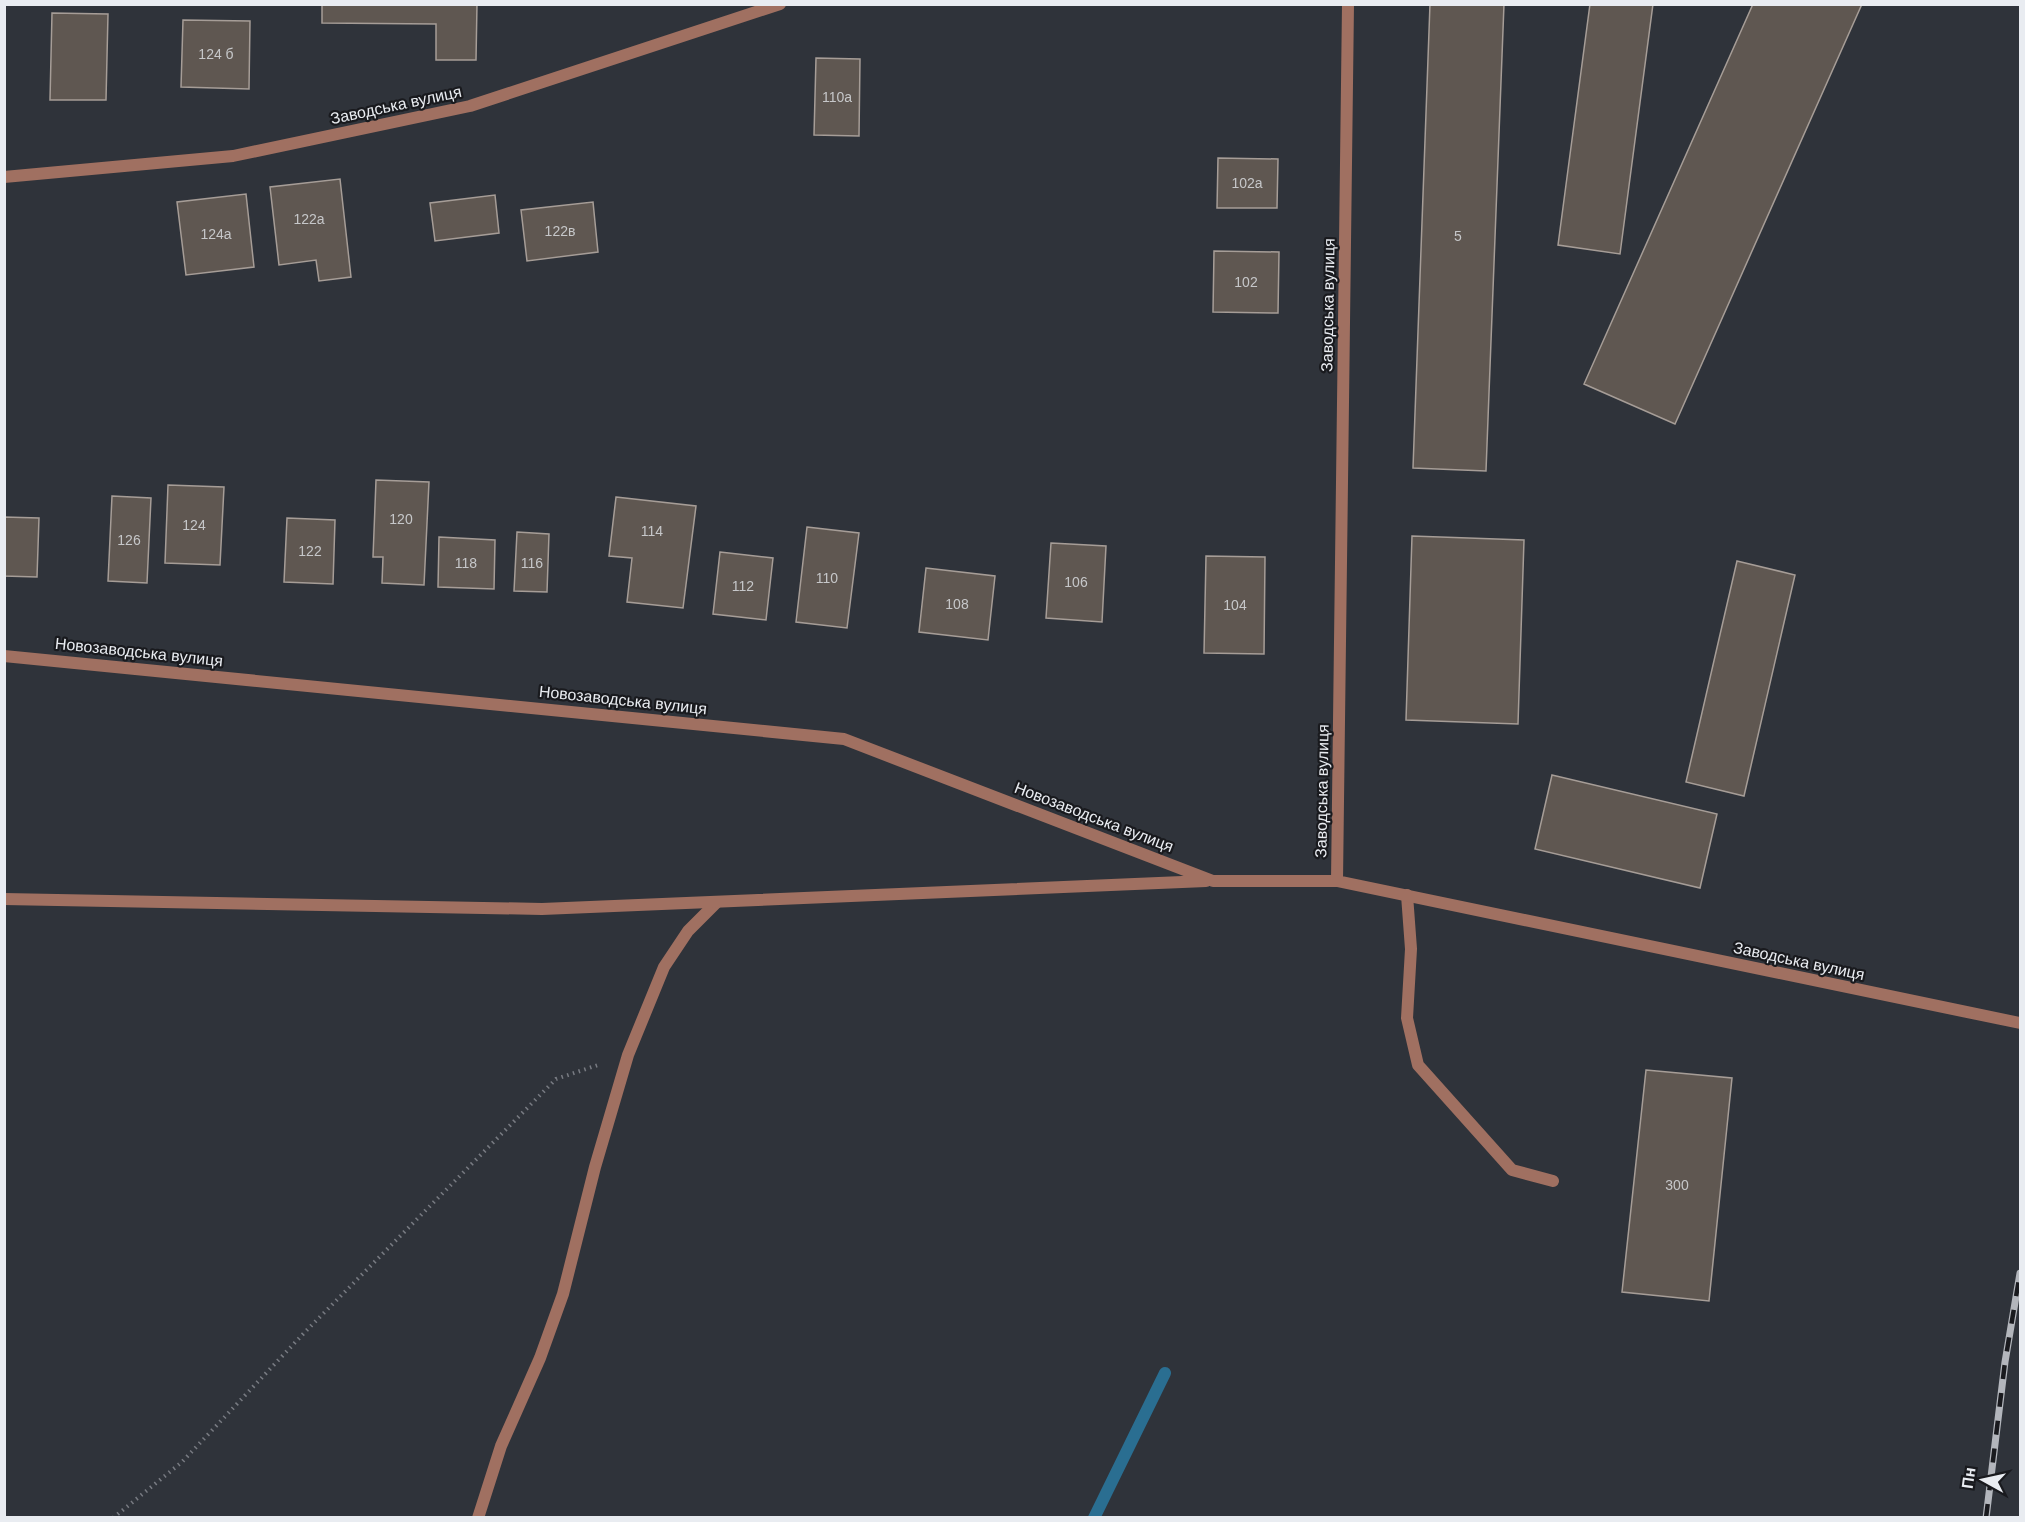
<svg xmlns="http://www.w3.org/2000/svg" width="2025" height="1522" font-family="Arial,sans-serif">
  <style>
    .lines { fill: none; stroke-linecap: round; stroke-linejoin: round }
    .stream { stroke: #2a6e91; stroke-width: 12 }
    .building { fill: #5f5751; stroke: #a69d97; stroke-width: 1.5 }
    .path { stroke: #787b82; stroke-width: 4; stroke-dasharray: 1.5 4.5; stroke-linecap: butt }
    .service { stroke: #a07061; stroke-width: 12 }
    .minor { stroke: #a07061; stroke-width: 12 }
    .rail-casing { stroke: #b3b6bc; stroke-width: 7 }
    .rail { stroke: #191a1e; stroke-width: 4.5; stroke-dasharray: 14; stroke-linecap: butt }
    .labels { text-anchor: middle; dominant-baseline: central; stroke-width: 4.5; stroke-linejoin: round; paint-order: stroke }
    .number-label { font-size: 14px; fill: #c6c7c9 }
    .street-label { font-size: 16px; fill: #e9ecf1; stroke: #191a1e }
  </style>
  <rect width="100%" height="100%" fill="#2f333a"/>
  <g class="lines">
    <!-- stream -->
    <path class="stream" d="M1094 1518 1165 1373"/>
  </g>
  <!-- building -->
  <path class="building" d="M322 4H477L476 60H436V24L322 23Z
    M1430 4H1504L1486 471 1413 468Z
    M1590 4H1653L1620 254 1558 245Z
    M1753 4H1862L1675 424 1584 384Z
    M52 13 108 14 106 100H50Z
    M183 20 250 21 249 89 181 87Z
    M816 58 860 59 859 136 814 135Z
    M1218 158 1278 159 1277 208H1217Z
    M340 179 351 277 319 281 316 260 279 265 270 187Z
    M246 194 254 267 186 275 177 202Z
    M495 195 499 233 435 241 430 203Z
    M593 202 598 252 527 261 521 210Z
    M1214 251 1279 252 1278 313 1213 312Z
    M376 480 429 482 424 585 382 583 383 557H373Z
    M168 485 224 487 220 565 165 563Z
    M112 496 151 498 147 583 108 581Z
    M616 497 696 506 683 608 627 602 632 558 609 556Z
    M4 517 39 518 37 577 4 576Z
    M287 518 335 520 333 584 284 582Z
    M807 527 859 533 847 628 796 622Z
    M517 532 549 534 547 592 514 591Z
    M1412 536 1524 540 1518 724 1406 720Z
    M439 537 495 540 494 589 438 587Z
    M1051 543 1106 546 1102 622 1046 618Z
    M720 552 773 558 766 620 713 614Z
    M1206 556 1265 557 1264 654 1204 653Z
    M1737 561 1795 575 1744 796 1686 782Z
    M926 568 995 576 988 640 919 632Z
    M1552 775 1717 814 1700 888 1535 849Z
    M1646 1070 1732 1078 1709 1301 1622 1292Z"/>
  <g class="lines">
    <!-- path -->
    <path class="path" d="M113 1518 182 1462 305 1332 556 1079 598 1065"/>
    <!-- service -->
    <path class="service" d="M1407 895 1411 949 1407 1018 1418 1065 1512 1170 1553 1181
      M478 1518 501 1446 540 1358 563 1294 595 1167 628 1055 664 967 688 931 717 902"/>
    <!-- minor -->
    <path class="minor" d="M4 177 233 156 470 106 780 4
      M4 656 844 739 1213 881H1337L2020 1023
      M1337 881 1348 4
      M4 899 542 909 1206 881"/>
    <!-- rail casing -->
    <g class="rail-casing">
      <path id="rail" d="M1986 1518 2005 1362 2020 1273"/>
    </g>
    <!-- rail -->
    <use href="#rail" class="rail"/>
  </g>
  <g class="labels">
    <!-- number labels -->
    <g class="number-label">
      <text x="216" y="54">124 б</text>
      <text x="837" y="97">110а</text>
      <text x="1247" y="183">102а</text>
      <text x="309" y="219">122а</text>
      <text x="560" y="231">122в</text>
      <text x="216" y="234">124а</text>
      <text x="1458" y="236">5</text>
      <text x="1246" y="282">102</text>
      <text x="401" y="519">120</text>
      <text x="194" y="525">124</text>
      <text x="652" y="531">114</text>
      <text x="129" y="540">126</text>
      <text x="310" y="551">122</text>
      <text x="466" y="563">118</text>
      <text x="532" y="563">116</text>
      <text x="827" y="578">110</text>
      <text x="1076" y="582">106</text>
      <text x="743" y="586">112</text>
      <text x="957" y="604">108</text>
      <text x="1235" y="605">104</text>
      <text x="1677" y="1185">300</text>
    </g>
    <!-- street labels -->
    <g class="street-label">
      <text transform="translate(396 105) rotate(-12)">Заводська вулиця</text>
      <text transform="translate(1328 305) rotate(-89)">Заводська вулиця</text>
      <text transform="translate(139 652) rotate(6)">Новозаводська вулиця</text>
      <text transform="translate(623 700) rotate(6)">Новозаводська вулиця</text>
      <text transform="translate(1322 791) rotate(-89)">Заводська вулиця</text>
      <text transform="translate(1094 817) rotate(21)">Новозаводська вулиця</text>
      <text transform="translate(1799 961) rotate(12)">Заводська вулиця</text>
    </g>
  </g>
  <!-- border -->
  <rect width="2025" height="1522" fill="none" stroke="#e9ecf1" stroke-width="12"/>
  <!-- north arrow -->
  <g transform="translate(1983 1480) rotate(278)" stroke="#191a1e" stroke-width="4.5" paint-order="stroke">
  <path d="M0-4.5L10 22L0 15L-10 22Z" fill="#e9ecf1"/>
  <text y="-9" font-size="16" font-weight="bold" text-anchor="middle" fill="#e9ecf1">Пн</text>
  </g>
</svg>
